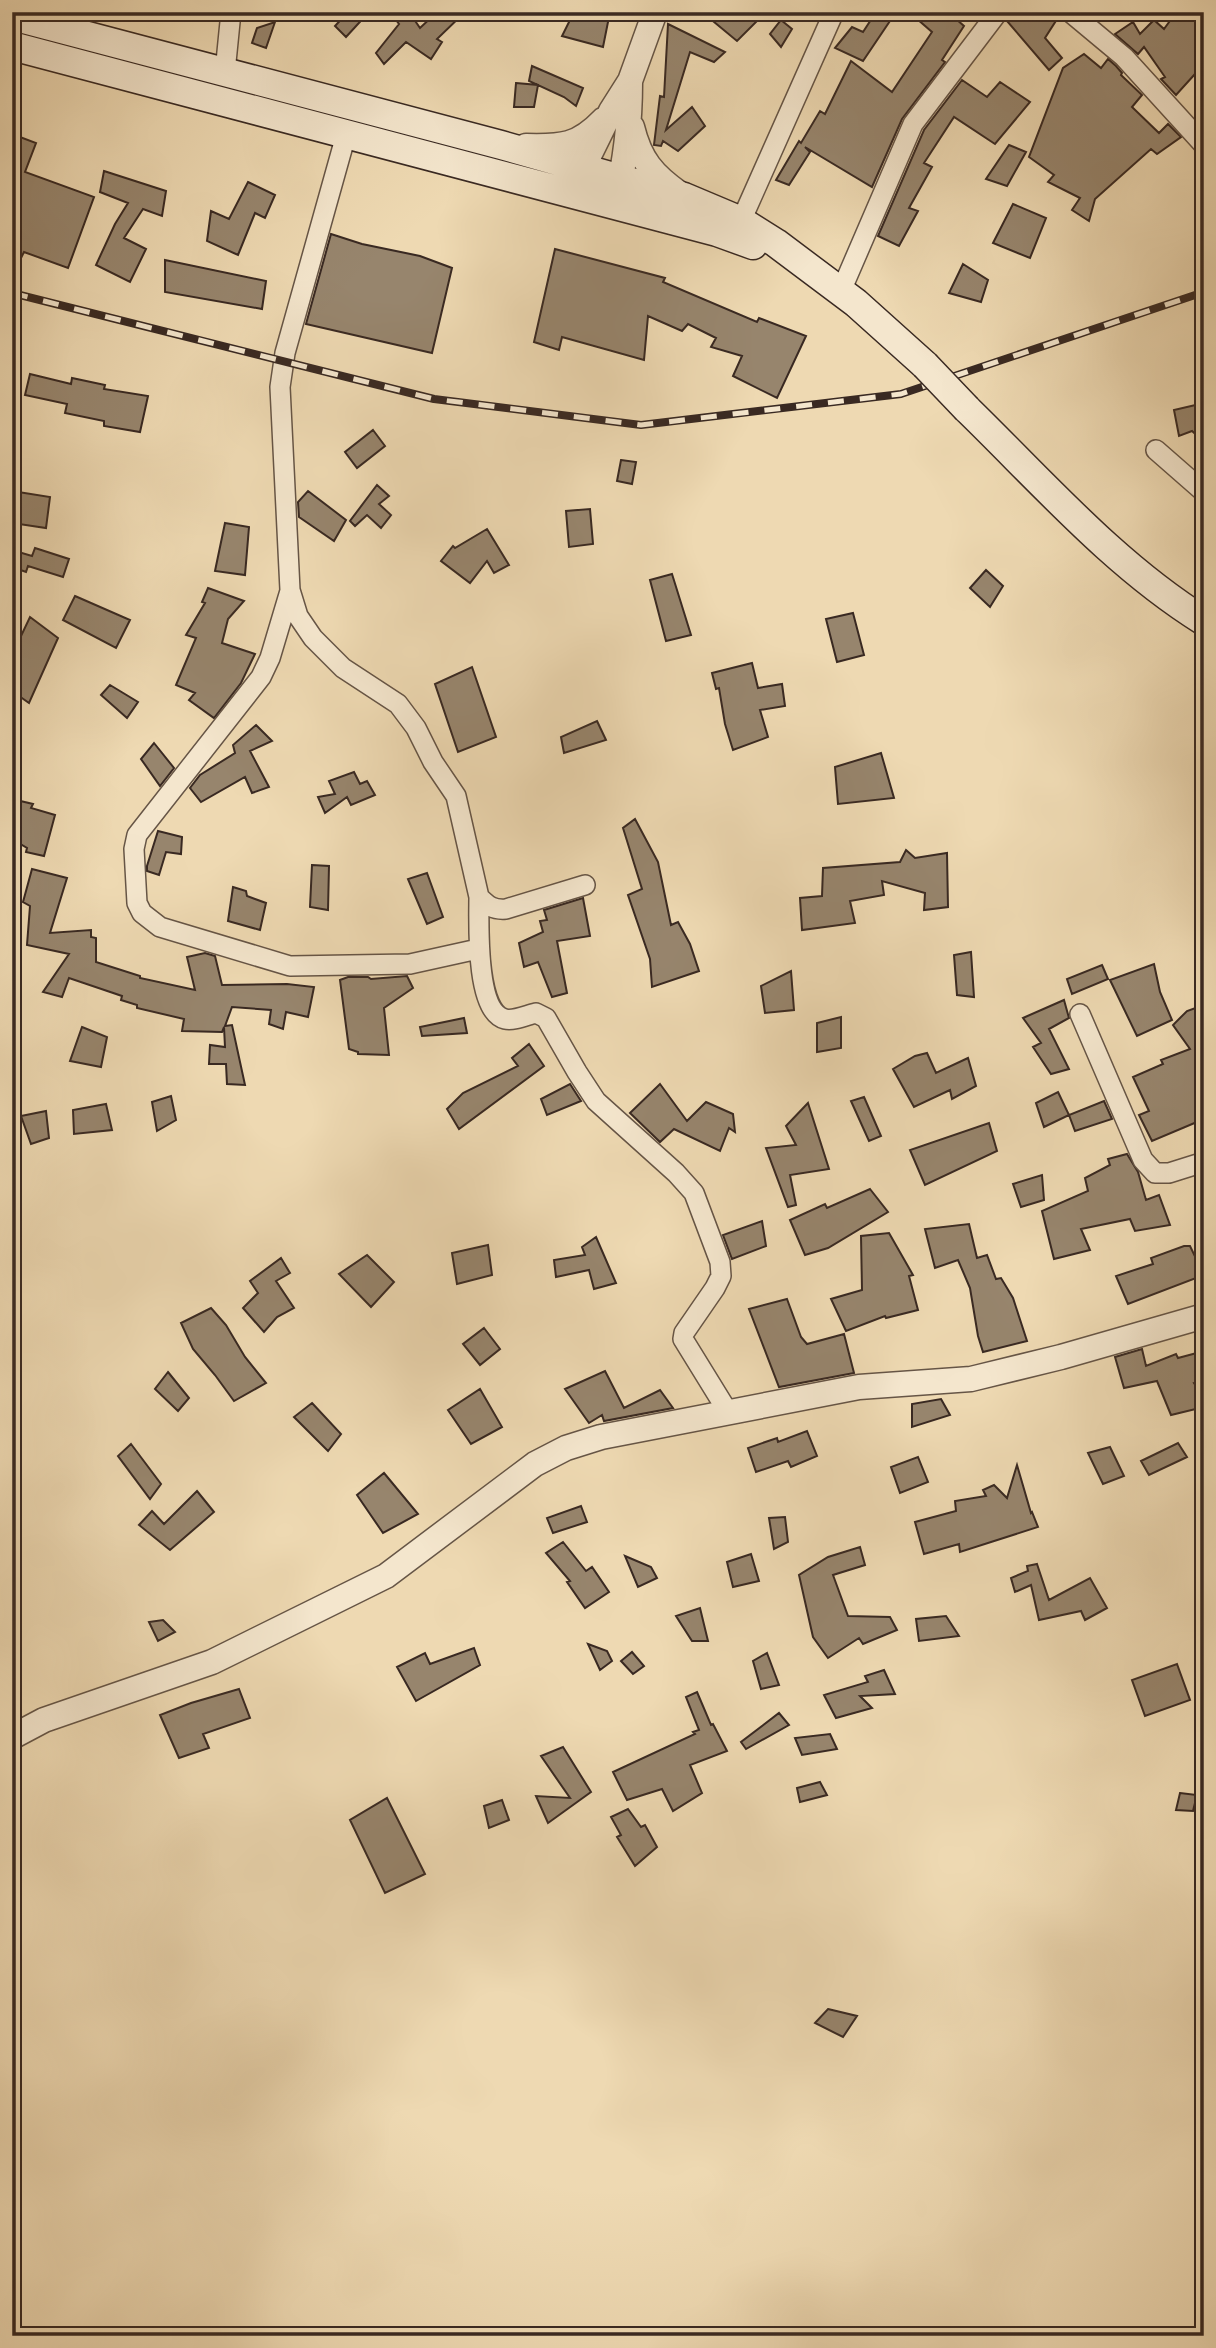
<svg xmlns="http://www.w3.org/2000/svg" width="1216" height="2348" font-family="'Sorts Mill Goudy',serif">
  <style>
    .building { fill: #97856d; stroke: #392922; stroke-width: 2 }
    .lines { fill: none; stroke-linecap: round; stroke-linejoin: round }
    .minor-casing { stroke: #665546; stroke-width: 22 }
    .tertiary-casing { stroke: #665546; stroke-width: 27 }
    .secondary-casing { stroke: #392922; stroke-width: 31 }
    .minor { stroke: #f4e6cd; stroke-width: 19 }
    .tertiary { stroke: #f4e6cd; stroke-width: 24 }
    .secondary { stroke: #f4e6cd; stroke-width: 28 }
    .rail-casing { stroke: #392922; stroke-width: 8 }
    .rail { stroke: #f4e6cd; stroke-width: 5; stroke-dasharray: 16; stroke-linecap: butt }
    .secondary-bridge-casing { stroke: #392922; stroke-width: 31; stroke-linecap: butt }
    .secondary-bridge { stroke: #f4e6cd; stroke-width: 28 }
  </style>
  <rect width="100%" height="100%" fill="#eed9b2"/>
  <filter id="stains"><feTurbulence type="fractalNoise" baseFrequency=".00286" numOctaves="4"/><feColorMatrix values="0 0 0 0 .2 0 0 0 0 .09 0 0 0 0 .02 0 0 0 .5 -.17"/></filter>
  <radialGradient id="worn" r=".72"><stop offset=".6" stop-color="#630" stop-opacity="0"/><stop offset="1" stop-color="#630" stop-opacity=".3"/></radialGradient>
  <!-- building -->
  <path class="building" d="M348 12H369L346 37 335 26Z
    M390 12H409L420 28 437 12H465L437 39 442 42 431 59 406 42 384 64 376 53 399 24Z
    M574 12H610L603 47 562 36Z
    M702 12H749L757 21 737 41Z
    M876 12H896L863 61 835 48 852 27 863 32Z
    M909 12H948L964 26 942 60 945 62 902 119 872 187 805 147 810 152 789 185 776 180 799 141 801 143 820 111 825 114 851 61 892 92 932 32Z
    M1010 12H1058L1059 16 1045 38 1062 58 1049 70 1007 21Z
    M1183 12H1195L1204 22V64L1176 95 1161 79 1165 77 1144 47 1138 54 1115 34 1133 22 1140 34 1154 20 1164 29 1172 18 1176 20Z
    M781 20 792 29 781 47 770 34Z
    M275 22 266 48 252 43 257 28Z
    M668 24 725 52 714 62 690 52 666 130 692 107 705 126 678 151 663 141 661 146 654 145 660 96 664 97Z
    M1084 54 1101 68 1108 59 1116 66 1122 73 1121 75 1142 95 1132 107 1159 133 1168 124 1181 137 1157 154 1151 149 1095 199 1089 221 1072 210 1080 198 1048 182 1054 175 1029 157 1063 68Z
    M532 66 583 88 576 106 564 97 529 81Z
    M962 80 987 97 1000 82 1030 102 995 144 954 117 924 163 932 167 909 208 918 211 899 246 878 236 924 130Z
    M516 83 538 85 534 107H514Z
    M12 134 36 143 25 172 94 197 68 268 24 252 12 276Z
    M1009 145 1026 152 1007 186 986 179Z
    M104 171 166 191 162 216 143 209 124 238 146 249 130 282 96 265 115 224 128 203 100 192Z
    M248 182 275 195 265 218 255 213 238 255 207 241 211 211 229 219Z
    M1013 204 1046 218 1030 258 993 243Z
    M331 234 362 244 420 256 452 268 432 353 306 324Z
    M555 249 665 278 663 282 757 322 759 318 806 336 777 398 733 376 742 356 711 347 716 338 688 324 682 331 648 316 644 360 562 337 559 350 534 342Z
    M165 260 266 281 262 309 165 292Z
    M963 264 988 280 981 302 949 293Z
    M30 374 71 384 72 378 105 385 104 389 148 396 140 432 104 426V421L65 413 67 404 25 395Z
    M1204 403V442L1192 431 1179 436 1174 410Z
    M373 430 385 446 357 468 345 452Z
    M621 460 636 462 632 484 617 481Z
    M377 485 389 496 379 504 391 515 381 528 367 515 355 526 350 521Z
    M12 491 50 497 46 528 12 523Z
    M308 491 346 520 334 541 299 517 298 502Z
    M590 509 593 544 569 547 566 511Z
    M225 523 249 527 245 575 215 571Z
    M487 529 509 565 494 573 487 561 470 583 441 561 453 546 455 548Z
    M35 548 69 559 63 577 28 566 26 572 12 567V550L32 556Z
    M986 570 1003 586 990 607 970 588Z
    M672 574 691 635 666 641 650 580Z
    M208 588 244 601 228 619 222 643 255 654 241 683 214 718 189 700 195 693 176 685 196 638 186 635 205 603 202 602Z
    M75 596 130 620 116 648 63 620Z
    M853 613 864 655 837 662 826 619Z
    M30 617 58 638 29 703 12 691V655Z
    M752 663 758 688 782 684 785 706 760 710 768 737 733 750 725 724 719 688 716 689 712 673Z
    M472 667 496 737 458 752 435 684Z
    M110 685 138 702 127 718 101 695Z
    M597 721 606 740 564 753 561 737Z
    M256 725 272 741 250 751 269 787 252 793 245 777 201 802 190 788 200 775 235 753 233 745Z
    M154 743 174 768 160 786 141 759Z
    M881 753 894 798 838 804 835 767Z
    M354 772 360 784 367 781 375 795 351 805 347 797 325 813 318 797 335 794 329 781Z
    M12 799 33 804 31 808 55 815 44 856 26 852 27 848 12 839Z
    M635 819 658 862 671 925 678 922 690 944 699 971 652 987 650 959 628 895 642 889 623 828Z
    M158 831 182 837 181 854 166 852 159 875 147 871V866Z
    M906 850 915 858 947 853 948 907 924 910 925 893 882 881 884 895 850 901 855 923 802 930 800 898 822 896 823 868 900 862Z
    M312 865 329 866 328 910 310 907Z
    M32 869 67 878 50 933 91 930V937L96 938V962L140 976V978L195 990 187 957 205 953 215 956 222 985 287 984 314 987 308 1017 286 1012 283 1029 269 1024 271 1010 232 1007 225 1026 232 1025 245 1085 227 1084 226 1064H209L210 1045 225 1047 224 1027 222 1032 182 1031 184 1019 137 1008V1005L121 1000 122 996 69 978 62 997 43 992 69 954 27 945 30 906 23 902Z
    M427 873 443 917 427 924 408 879Z
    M233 887 246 891 247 896 266 903 260 930 228 921Z
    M583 898 590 936 557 941 567 993 552 997 538 962 524 967 519 943 543 932 540 921 547 920 544 910Z
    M971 952 974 997 957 995 954 955Z
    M1154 964 1160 992 1172 1020 1137 1036 1110 980Z
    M1102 965 1108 979 1072 994 1067 979Z
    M791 971 794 1010 765 1013 761 986Z
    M407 976 413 988 384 1008 389 1055 358 1054V1052L349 1049 340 980 348 977H368L371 979Z
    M1064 1000 1069 1018 1049 1029 1069 1069 1051 1074 1033 1047 1041 1043 1023 1018Z
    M1204 1005V1119L1152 1141 1139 1115 1149 1111 1133 1077 1163 1064 1161 1060 1190 1049 1173 1025 1187 1011Z
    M841 1017V1048L817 1052V1023Z
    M464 1018 467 1033 422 1036 420 1027Z
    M82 1027 107 1037 101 1067 70 1061Z
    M529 1044 544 1066 459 1129 447 1109 463 1093 518 1066 512 1058Z
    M927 1053 936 1073 968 1058 976 1086 952 1099 950 1090 914 1107 893 1069 915 1056Z
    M570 1084 581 1101 547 1115 541 1099Z
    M660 1084 687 1121 706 1102 733 1114 735 1132 729 1128 720 1151 674 1129 660 1142 630 1113Z
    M1058 1092 1069 1115 1044 1127 1036 1103Z
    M171 1096 176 1120 157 1131 152 1102Z
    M864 1097 881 1136 869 1141 851 1101Z
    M1104 1101 1112 1119 1075 1131 1069 1115Z
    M808 1103 829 1169 790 1175 796 1205 788 1207 766 1148 796 1145 786 1126Z
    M106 1104 112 1130 74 1134 73 1110Z
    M46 1111 49 1138 31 1144 21 1116Z
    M989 1123 997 1151 925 1185 910 1150Z
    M1127 1154 1138 1172 1146 1200 1159 1195 1170 1225 1135 1231 1130 1219 1081 1229 1090 1250 1054 1259 1042 1211 1088 1191 1085 1178 1110 1165 1108 1159Z
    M1042 1175 1044 1200 1021 1207 1013 1184Z
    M870 1189 888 1212 828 1248 805 1255 790 1220 825 1204 827 1208Z
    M762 1221 766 1246 732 1259 723 1235Z
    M969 1224 977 1258 987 1255 996 1279 1001 1278 1013 1298 1027 1341 983 1352 978 1336 970 1288 958 1260 935 1268 925 1229Z
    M889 1233 913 1275 909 1276 918 1310 886 1318 885 1316 846 1331 831 1299 862 1290 861 1236Z
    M596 1237 616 1283 594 1289 589 1270 556 1277 554 1260 585 1255 582 1247Z
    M488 1245 492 1275 457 1284 452 1253Z
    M1184 1246H1190L1204 1275 1128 1304 1116 1276 1153 1264 1151 1258Z
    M367 1255 394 1282 371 1307 339 1274Z
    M281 1258 290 1273 276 1281 294 1308 277 1317 264 1332 243 1308 258 1293 250 1281Z
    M787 1299 801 1337 807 1344 844 1334 854 1373 779 1387 749 1309Z
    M211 1308 226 1325 245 1357 266 1383 234 1401 215 1375 193 1349 181 1323Z
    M484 1328 500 1349 480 1365 463 1344Z
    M1142 1349 1146 1366 1176 1354 1178 1358 1204 1351V1380L1194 1383 1204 1398V1407L1171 1415 1157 1381 1124 1388 1115 1357Z
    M605 1371 624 1408 660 1390 673 1408 604 1421 602 1415 589 1423 565 1389Z
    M168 1372 189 1398 178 1411 155 1389Z
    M480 1389 502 1427 471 1444 448 1410Z
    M941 1399 950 1415 912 1427V1404Z
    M312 1403 341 1434 328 1451 294 1417Z
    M807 1431 817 1456 791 1467 788 1461 756 1472 748 1448 777 1438 778 1442Z
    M1178 1443 1187 1457 1149 1475 1141 1461Z
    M131 1444 161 1484 150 1499 118 1456Z
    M1110 1447 1124 1476 1103 1484 1088 1453Z
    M918 1457 928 1482 900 1493 891 1467Z
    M1017 1465 1031 1513 1032 1512 1038 1527 960 1552 959 1544 924 1554 915 1522 956 1511 955 1501 986 1496 983 1490 994 1485 1007 1498Z
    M384 1473 418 1514 383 1533 357 1495Z
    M197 1491 214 1512 170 1550 139 1525 152 1511 164 1524Z
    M581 1506 587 1522 553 1533 547 1518Z
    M785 1517 788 1542 774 1549 769 1518Z
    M563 1542 586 1571 592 1567 609 1592 585 1608 567 1582 570 1581 546 1553Z
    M860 1547 865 1565 833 1575 848 1616 890 1617 897 1630 863 1644 859 1638 828 1658 813 1637 799 1575 828 1557Z
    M751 1554 759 1581 733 1587 727 1562Z
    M625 1556 651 1567 657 1578 638 1587Z
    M1037 1564 1049 1600 1090 1578 1107 1608 1085 1620 1081 1611 1039 1620 1031 1585 1015 1592 1011 1578 1028 1571 1027 1566Z
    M700 1608 708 1641H692L676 1616Z
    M946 1616 959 1636 919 1641 916 1619Z
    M163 1620 175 1632 158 1641 149 1622Z
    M588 1644 607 1651 612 1661 600 1670Z
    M474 1648 480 1665 416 1701 397 1667 425 1653 430 1664Z
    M632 1652 644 1666 633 1674 621 1661Z
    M767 1653 779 1685 761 1689 753 1661Z
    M1177 1664 1190 1700 1145 1716 1132 1680Z
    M884 1670 895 1694 860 1696 872 1708 836 1718 824 1695 868 1682 865 1676Z
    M239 1689 250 1718 203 1734 209 1748 179 1758 160 1715 191 1703Z
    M697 1692 711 1725 713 1724 727 1751 690 1765 702 1793 673 1811 662 1789 627 1800 613 1772 695 1734 693 1732 699 1730 686 1697Z
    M779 1713 789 1725 746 1749 741 1742Z
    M830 1734 837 1749 802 1755 795 1738Z
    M563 1747 591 1792 548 1823 536 1796 570 1798 541 1756Z
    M820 1782 827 1795 800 1802 797 1788Z
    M1180 1793 1197 1795 1193 1811 1176 1810Z
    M387 1798 425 1874 385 1893 350 1820Z
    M502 1800 509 1820 489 1828 484 1806Z
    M628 1809 641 1827 645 1825 657 1847 635 1866 617 1837 621 1835 611 1817Z
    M828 2009 857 2016 843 2037 815 2023Z"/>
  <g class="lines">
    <!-- minor casing -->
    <g class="minor-casing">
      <path id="minor" d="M1070 12 1124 57 1204 145
        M225 72 231 12
        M346 135 285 353 280 387 290 590 298 616 313 638 343 668 398 704 416 728 433 762 456 796 479 897C488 906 493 910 506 909L585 885
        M741 221 834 12
        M841 291 913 124 998 12
        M1156 450 1204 492
        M290 591 270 658 261 677 137 835 134 849 137 903 142 913 160 927 290 966 410 964 478 949
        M479 897C479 920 475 1012 505 1019 514 1021 527 1015 536 1013L546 1018 577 1072 596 1101 676 1173 694 1193 720 1262 721 1276 715 1288 684 1333 683 1339 728 1412
        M1080 1014 1143 1160 1155 1173H1169L1204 1162"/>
    </g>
    <!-- tertiary casing -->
    <g class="tertiary-casing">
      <path id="tertiary" d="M632 127C640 160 653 175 680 194
        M526 146C562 147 578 146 603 120
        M577 187 583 168 611 111 630 81 655 12
        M616 199C626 160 630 122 630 82
        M12 1737 44 1720 212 1662 386 1576 535 1464 566 1448 601 1437 859 1387 971 1379 1061 1357 1204 1316"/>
    </g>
    <!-- secondary casing -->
    <g class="secondary-casing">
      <path id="secondary" d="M12 16 501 145 684 197 741 221 776 243 856 303 925 365
        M12 46 717 232 753 245
        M967 409C1042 482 1114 565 1204 621"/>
    </g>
    <!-- minor -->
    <use href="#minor" class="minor"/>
    <!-- tertiary -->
    <use href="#tertiary" class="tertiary"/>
    <!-- secondary -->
    <use href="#secondary" class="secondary"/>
    <!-- rail casing -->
    <g class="rail-casing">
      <path id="rail" d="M12 293 434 399 641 425 901 394 1204 292"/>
    </g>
    <!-- rail -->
    <use href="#rail" class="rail"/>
    <!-- secondary-bridge casing -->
    <g class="secondary-bridge-casing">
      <path id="secondary-bridge" d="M925 365 967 409"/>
    </g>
    <!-- secondary-bridge -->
    <use href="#secondary-bridge" class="secondary-bridge"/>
  </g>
  <!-- margin -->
  <rect width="1216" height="2348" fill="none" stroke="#eed9b2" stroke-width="42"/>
  <rect x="14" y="14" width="1188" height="2320" fill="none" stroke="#392922" stroke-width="3.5"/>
  <rect x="21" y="21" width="1174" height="2306" fill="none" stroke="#392922" stroke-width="2"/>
  <rect width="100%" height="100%" filter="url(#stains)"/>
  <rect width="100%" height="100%" fill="url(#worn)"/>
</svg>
